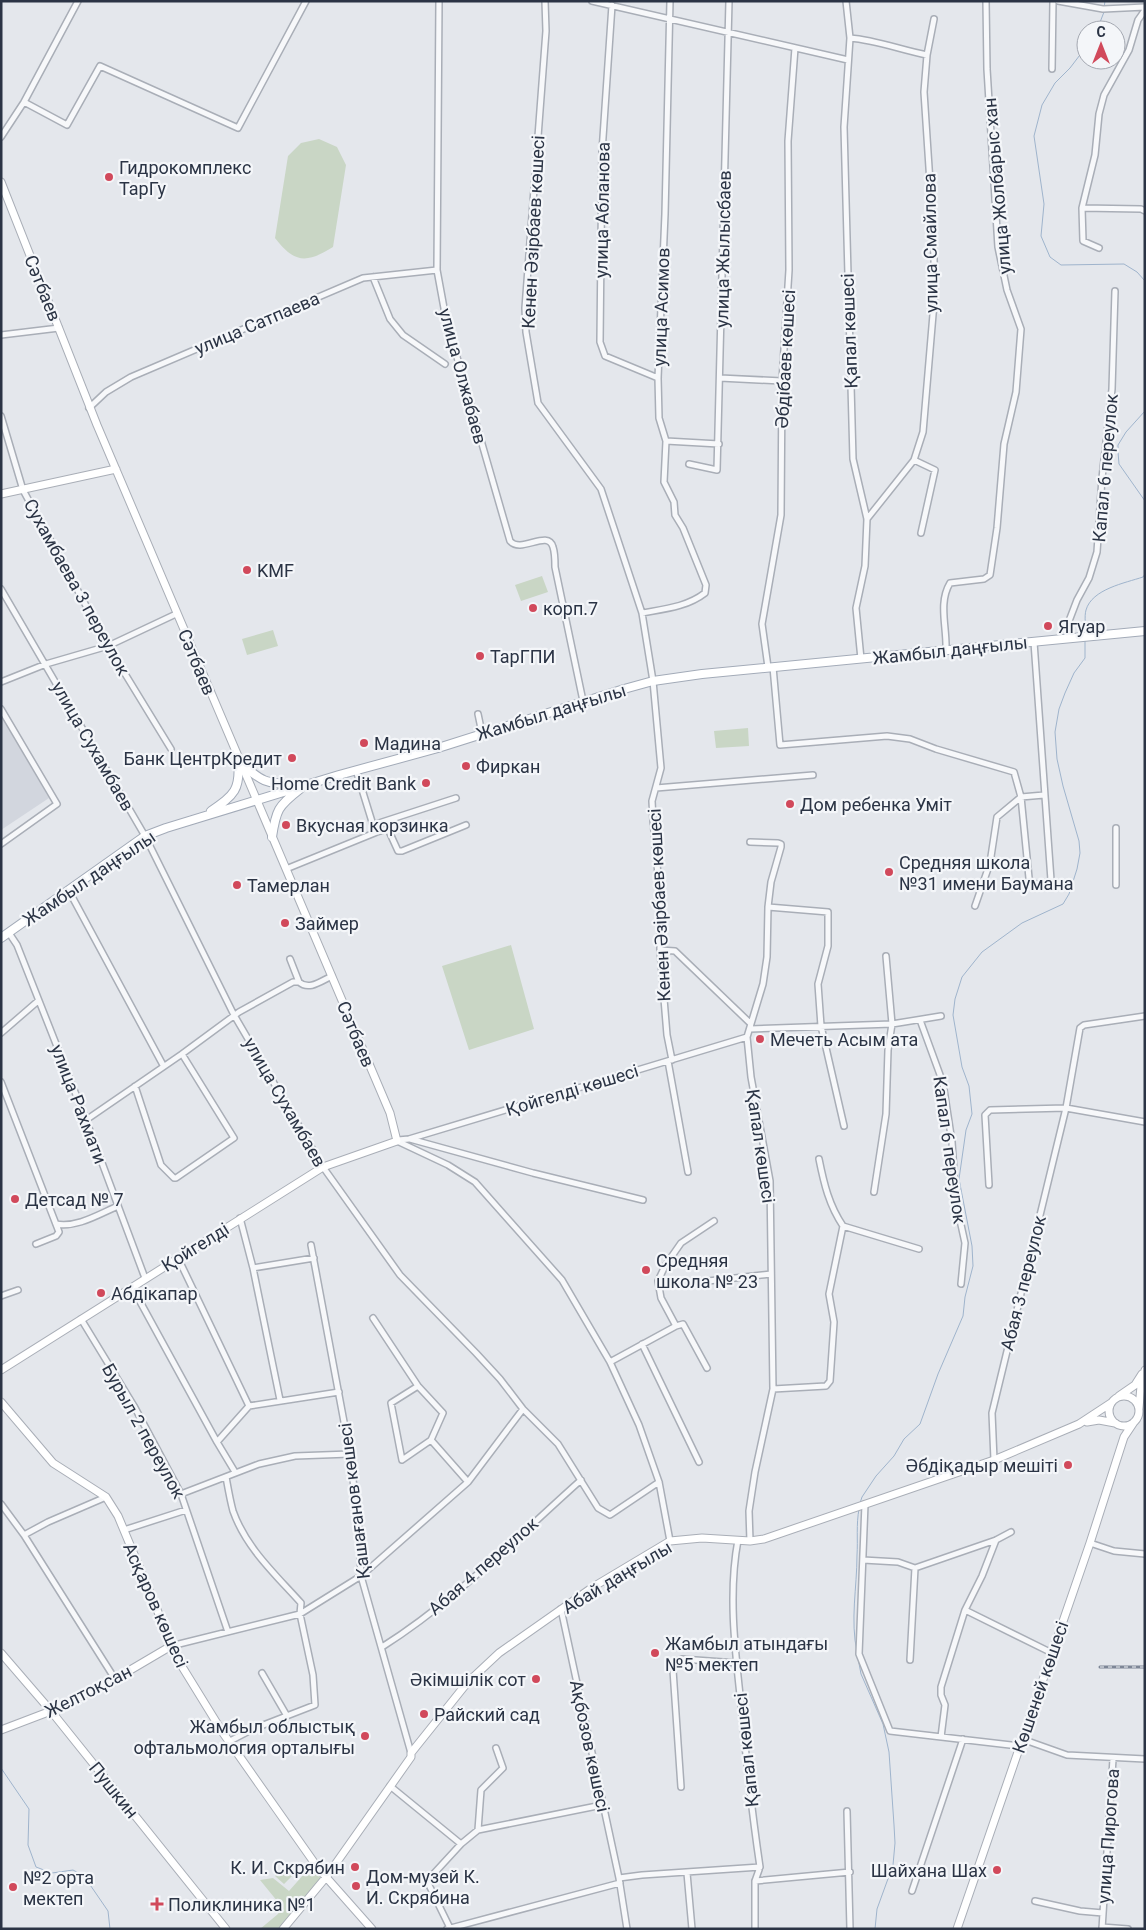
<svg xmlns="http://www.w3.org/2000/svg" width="1146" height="1930" font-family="Roboto,sans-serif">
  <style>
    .built { fill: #d2d6de }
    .green { fill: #c9d6c5 }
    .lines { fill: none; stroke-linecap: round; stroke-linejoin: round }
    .stream { stroke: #9fb4cc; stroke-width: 1 }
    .street-casing { stroke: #a9aeb7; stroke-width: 8 }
    .secondary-casing { stroke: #a9aeb7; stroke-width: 9 }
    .primary-casing { stroke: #a3abb8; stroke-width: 10 }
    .street { stroke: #f7f8fa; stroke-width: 5 }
    .secondary { stroke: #fff; stroke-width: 7 }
    .primary { stroke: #fff; stroke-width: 8 }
    .rail-casing { stroke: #7d8696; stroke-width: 3 }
    .rail { stroke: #f4f6f9; stroke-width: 1; stroke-dasharray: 4; stroke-linecap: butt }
    .poi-dot { fill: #d1495b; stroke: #f4f6f9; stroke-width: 2 }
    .labels { text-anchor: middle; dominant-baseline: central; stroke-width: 4.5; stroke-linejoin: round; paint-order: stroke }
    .poi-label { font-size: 18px; fill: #2b3445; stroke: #f4f6f9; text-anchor: start }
    .street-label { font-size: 18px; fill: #2b3445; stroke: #f4f6f9 }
  </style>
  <rect width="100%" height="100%" fill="#e4e7ec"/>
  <!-- built -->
  <path class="built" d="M1 716 49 798 1 830Z"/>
  <!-- green -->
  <path class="green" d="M319 139 337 147 346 165 333 247C307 263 295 264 275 238L288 156 301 143Z
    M542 576 548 592 521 601 515 585Z
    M273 630 278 646 247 655 242 639Z
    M748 728 749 746 716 748 714 731Z
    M511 945 534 1029 469 1050 442 966Z
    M287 1864 296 1872 284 1884 275 1876Z
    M312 1865 328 1880 295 1910 279 1929H260L278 1914 282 1907 260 1880 273 1878 289 1891Z"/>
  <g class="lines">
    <!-- stream -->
    <path class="stream" d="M1104 8 1105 1
      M1097 30 1104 12
      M1086 47 1070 68 1055 83 1042 105 1034 136 1044 204 1041 236 1050 257 1061 265 1124 264 1137 272 1145 281
      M1145 411 1126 432 1118 445V452L1119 464 1145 501
      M1086 634C1086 627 1084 617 1086 610 1092 589 1125 583 1143 577L1145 574
      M860 1503 862 1497 876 1476 894 1456 904 1439 920 1424 938 1374 963 1316 965 1297 973 1266 972 1246 959 1179 966 1130 972 1114 969 1086 962 1067 953 1015 955 999 962 977 982 952 1022 923 1063 904 1069 894 1077 869 1080 853 1079 841 1063 786 1057 759 1055 732 1059 709 1065 693 1074 673 1085 658V640
      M857 1652C850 1620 857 1588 857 1555 858 1540 856 1525 859 1509
      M858 1658 861 1674 883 1724 889 1752 894 1825 895 1843 893 1865 877 1909 875 1929
      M1 1768 29 1809 28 1845 36 1867 52 1873 73 1870 84 1876 108 1911 110 1929"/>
    <!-- street casing -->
    <g class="street-casing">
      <path id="street" d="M439 1 437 270 446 319 510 541C521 554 548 529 553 547 555 553 555 561 555 567L583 701
        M545 1 546 31 525 308 526 332 538 403 601 489 642 613 653 681 661 768 652 801 653 820 660 897V950L667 1035 672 1060
        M592 1 848 60
        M846 1 850 38 844 127 853 459 867 519 865 566 856 608 861 659
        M1058 1 1103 9 1145 7
        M612 5 602 152 600 342 605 356 658 378
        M850 38C876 40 901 50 927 55
        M1052 69 1053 1
        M24 102 67 125 100 66 238 128 306 1
        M1 137 24 102 78 1
        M1082 208 1141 209 1145 211
        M1099 248 1083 241 1082 208 1095 155 1099 114 1104 95 1129 50 1138 20 1145 10
        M373 277 390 319 403 335 445 364
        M1 335 59 328
        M720 378 782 381
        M89 408 106 392 131 377 363 278 437 270
        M1 416 23 490 108 646 171 749
        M666 441 719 444
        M914 460 935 470 921 533
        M689 464 717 470 729 1
        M867 519 914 460 923 432 935 291 933 228 924 92 927 55 934 19
        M1 589 145 836 234 1015 323 1167 400 1275 476 1353 500 1379 523 1409 558 1444 598 1508 610 1515 659 1482
        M642 613C664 609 687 607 705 593L706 585 683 528 675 515 674 502 664 482 666 441 659 418 658 378 665 214 670 1
        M1068 639 1069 621 1077 600 1089 578 1097 552 1102 478 1112 389 1115 291
        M946 650C947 627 938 603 950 583L984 579 990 575 997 528 1004 444 1016 392 1021 329 1007 290 998 247 987 69 986 1
        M768 667 762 624 781 515 782 381 789 270 788 141 795 48
        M773 667 780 745 887 736 910 739 936 749 1014 772 1021 797 1029 878 1031 882 1039 885H1048L1051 880 1034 642
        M1 682 46 664 108 646 176 614
        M1 709 57 804 1 844
        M478 714 482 733
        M356 770 373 825 377 832 388 829 398 851H402L466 825
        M656 788 813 775
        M373 825 456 798
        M1116 828V885
        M750 842 778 843 781 844V847L771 882 768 907 767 957 763 984 747 1037 751 1077 770 1181 773 1389 755 1472 749 1511 750 1541
        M286 869 377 832
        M69 891 163 1065
        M975 906 990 863 997 817 1021 797 1044 795
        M768 907 828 912V946L818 984 821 1026 844 1126
        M9 933 17 945 86 1120 145 1278
        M660 950 675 951 750 1023
        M290 959 299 982
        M920 1020 943 1083 952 1142 956 1202 965 1243 961 1284
        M750 1029 892 1024 941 1016
        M1 1033 38 1001
        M668 1061 688 1172
        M1 1082 59 1232 56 1236 36 1244
        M135 1086 161 1165 174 1178H176L234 1138 182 1054
        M86 1120 182 1054 239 1012 293 982H299C309 991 321 981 332 976
        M410 1139 533 1173 643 1200
        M398 1140 409 1139 747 1037
        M397 1141 448 1165 475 1182 562 1280 610 1362 639 1425 659 1482 670 1541
        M989 1185 985 1115 990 1110 1066 1108 1145 1122
        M874 1192 886 1114 888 1050 892 1024 886 956
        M240 1218 253 1268 314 1258
        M56 1224C77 1228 99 1214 118 1206
        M843 1226 919 1249
        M311 1245 350 1454 359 1531 361 1576 411 1753
        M178 1258 249 1406
        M253 1268 280 1400
        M699 1282 771 1274
        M132 1287 217 1442
        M1 1296 18 1290
        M373 1318 418 1386 443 1413 431 1440 468 1482
        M81 1319 134 1406 181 1494 228 1632
        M676 1326 683 1324 707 1368
        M642 1344 699 1462
        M610 1362 676 1326 661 1298 658 1281 665 1266 681 1243 714 1221
        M418 1386 391 1403 402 1460 431 1440
        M773 1389 826 1386 830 1381 834 1322 829 1294 843 1226C829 1205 824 1184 819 1159
        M994 1460 992 1413 1066 1108 1080 1028 1084 1025 1145 1016
        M235 1472 217 1442 249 1406 339 1392
        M226 1477C228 1488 230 1500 233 1511 246 1548 276 1575 301 1603L300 1614 313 1675 315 1705 253 1729 230 1741
        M181 1494 259 1464 295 1456 350 1454
        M1 1504 24 1535 115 1679
        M865 1504 859 1654 890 1731 1019 1746
        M124 1530 186 1510
        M24 1535 48 1522 106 1497
        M738 1540C728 1593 735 1650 741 1704 746 1758 752 1813 760 1867L755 1881V1929
        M1090 1543 1114 1551 1145 1554
        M863 1560 898 1562 915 1568 996 1540 1011 1532
        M561 1609 619 1878 627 1929
        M965 1610 1052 1653
        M171 1646 300 1614 361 1576 468 1482 523 1409
        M382 1647C455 1601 517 1537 581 1480
        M910 1660 915 1568
        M262 1673 287 1716
        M941 1737 945 1705 941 1695V1687L965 1610 982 1576 996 1540
        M1022 1739 1067 1755 1145 1759
        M390 1786 461 1844
        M681 1787 673 1670 675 1661 682 1659 737 1663
        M847 1811 850 1929
        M478 1830 481 1790 503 1768 496 1748
        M687 1873 692 1929
        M619 1878 642 1875 760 1867
        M755 1881 850 1872
        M912 1891 963 1739
        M1035 1901 1080 1911 1103 1913
        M1102 1927 1128 1929
        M450 1928 427 1881 461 1844 478 1830 602 1805
        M447 1929 620 1883
        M1102 1929 1113 1759"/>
    </g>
    <!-- secondary casing -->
    <g class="secondary-casing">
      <path id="secondary" d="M1 182 97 425 390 1113 397 1141 323 1167 1 1370
        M1 494 116 469
        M1119 1396 1135 1385 1142 1374
        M1109 1411a15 15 0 1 1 30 0a15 15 0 1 1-30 0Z
        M1 1402 53 1463 106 1497 118 1516 178 1660 223 1733 318 1868 372 1929
        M1139 1408 1141 1386 1145 1370
        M1087 1422 1099 1420 1115 1423
        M1 1653 51 1711 226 1929
        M1 1730 51 1711 115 1679 171 1646
        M283 1929 327 1876 411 1757V1753L467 1683 499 1653 593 1587 670 1541 702 1538 750 1541 764 1539 994 1460 1079 1424 1111 1403
        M957 1929 1090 1543 1124 1437 1134 1422"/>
    </g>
    <!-- primary casing -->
    <g class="primary-casing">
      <path id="primary" d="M211 811C234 795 241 790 238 760 263 784 266 783 300 785
        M272 837C276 810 278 806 300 789
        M1 938 145 836 166 828 339 775 438 748 624 689 653 681 702 674 1145 631"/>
    </g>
    <!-- street -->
    <use href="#street" class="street"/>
    <!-- secondary -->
    <use href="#secondary" class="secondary"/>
    <!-- primary -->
    <use href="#primary" class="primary"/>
    <!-- rail casing -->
    <g class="rail-casing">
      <path id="rail" d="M1100 1667H1145"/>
    </g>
    <!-- rail -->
    <use href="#rail" class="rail"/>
  </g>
  <!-- markers -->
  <g class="poi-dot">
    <circle cx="109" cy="177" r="5"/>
    <circle cx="247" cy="570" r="5"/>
    <circle cx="533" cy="608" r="5"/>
    <circle cx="1048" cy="626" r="5"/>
    <circle cx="480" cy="656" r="5"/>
    <circle cx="364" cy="743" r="5"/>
    <circle cx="292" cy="758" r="5"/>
    <circle cx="466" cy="766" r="5"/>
    <circle cx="426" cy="783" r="5"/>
    <circle cx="790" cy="804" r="5"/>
    <circle cx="286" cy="825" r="5"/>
    <circle cx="889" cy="872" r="5"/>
    <circle cx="237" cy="885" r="5"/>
    <circle cx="285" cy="923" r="5"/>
    <circle cx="760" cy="1039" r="5"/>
    <circle cx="15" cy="1199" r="5"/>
    <circle cx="646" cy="1270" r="5"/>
    <circle cx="101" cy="1293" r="5"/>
    <circle cx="1068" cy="1465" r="5"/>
    <circle cx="655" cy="1653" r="5"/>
    <circle cx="536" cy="1679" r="5"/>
    <circle cx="424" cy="1714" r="5"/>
    <circle cx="365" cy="1736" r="5"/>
    <circle cx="355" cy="1867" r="5"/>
    <circle cx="997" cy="1870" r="5"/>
    <circle cx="356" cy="1886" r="5"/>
    <circle cx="13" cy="1887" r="5"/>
    <path d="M154.5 1896.5h5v5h5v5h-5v5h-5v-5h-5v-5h5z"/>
  </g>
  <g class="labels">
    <!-- poi labels -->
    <g class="poi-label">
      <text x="119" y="167">Гидрокомплекс<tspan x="119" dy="21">ТарГу</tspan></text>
      <text x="257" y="570">KMF</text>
      <text x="543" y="608">корп.7</text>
      <text x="1058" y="626">Ягуар</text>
      <text x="490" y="656">ТарГПИ</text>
      <text x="374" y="743">Мадина</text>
      <text x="282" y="758" text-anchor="end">Банк ЦентрКредит</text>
      <text x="476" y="766">Фиркан</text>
      <text x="416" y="783" text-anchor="end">Home Credit Bank</text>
      <text x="800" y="804">Дом ребенка Умiт</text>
      <text x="296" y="825">Вкусная корзинка</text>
      <text x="899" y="862">Средняя школа<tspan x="899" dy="21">№31 имени Баумана</tspan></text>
      <text x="247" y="885">Тамерлан</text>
      <text x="295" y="923">Займер</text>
      <text x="770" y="1039">Мечеть Асым ата</text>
      <text x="25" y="1199">Детсад № 7</text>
      <text x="656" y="1260">Средняя<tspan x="656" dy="21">школа № 23</tspan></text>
      <text x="111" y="1293">Абдiкапар</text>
      <text x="1058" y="1465" text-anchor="end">Әбдіқадыр мешіті</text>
      <text x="665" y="1643">Жамбыл атындағы<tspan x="665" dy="21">№5 мектеп</tspan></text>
      <text x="526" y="1679" text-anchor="end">Әкімшілік сот</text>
      <text x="434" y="1714">Райский сад</text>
      <text x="355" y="1726" text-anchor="end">Жамбыл облыстық<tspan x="355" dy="21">офтальмология орталығы</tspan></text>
      <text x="345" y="1867" text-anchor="end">К. И. Скрябин</text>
      <text x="987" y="1870" text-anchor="end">Шайхана Шах</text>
      <text x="366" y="1876">Дом-музей К.<tspan x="366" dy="21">И. Скрябина</tspan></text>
      <text x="23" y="1877">№2 орта<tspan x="23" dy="21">мектеп</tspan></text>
      <text x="168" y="1904">Поликлиника №1</text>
    </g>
    <!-- street labels -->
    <g class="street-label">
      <text transform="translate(997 186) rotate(-95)">улица Жолбарыс хан</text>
      <text transform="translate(602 210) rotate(-89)">улица Абланова</text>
      <text transform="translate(533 232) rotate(-87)">Кенен Әзірбаев көшесі</text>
      <text transform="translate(930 243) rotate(-91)">улица Смайлова</text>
      <text transform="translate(723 249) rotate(-89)">улица Жылысбаев</text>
      <text transform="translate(43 288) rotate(68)">Сәтбаев</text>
      <text transform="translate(661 307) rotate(-88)">улица Асимов</text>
      <text transform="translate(257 323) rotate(-23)">улица Сатпаева</text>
      <text transform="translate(849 331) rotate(-92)">Қапал көшесі</text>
      <text transform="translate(785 359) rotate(-87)">Әбдібаев көшесі</text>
      <text transform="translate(463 376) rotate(75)">улица Олжабаев</text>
      <text transform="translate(1105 468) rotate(-85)">Капал 6 переулок</text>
      <text transform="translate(77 587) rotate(61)">Сухамбаева 3 переулок</text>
      <text transform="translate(950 650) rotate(-6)">Жамбыл даңғылы</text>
      <text transform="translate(197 662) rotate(67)">Сәтбаев</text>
      <text transform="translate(551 712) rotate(-17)">Жамбыл даңғылы</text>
      <text transform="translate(93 746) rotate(60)">улица Сухамбаев</text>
      <text transform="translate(89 878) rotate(-34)">Жамбыл даңғылы</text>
      <text transform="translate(659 905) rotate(-93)">Кенен Әзірбаев көшесі</text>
      <text transform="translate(356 1034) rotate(67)">Сәтбаев</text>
      <text transform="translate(572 1090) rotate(-17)">Қойгелді көшесі</text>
      <text transform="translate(285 1102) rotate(60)">улица Сухамбаев</text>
      <text transform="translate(79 1104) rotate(69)">улица Рахмати</text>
      <text transform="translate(761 1146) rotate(82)">Қапал көшесі</text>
      <text transform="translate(950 1150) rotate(82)">Капал 6 переулок</text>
      <text transform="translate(195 1247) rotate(-32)">Қойгелді</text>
      <text transform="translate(1023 1283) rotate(-76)">Абая 3 переулок</text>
      <text transform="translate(144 1431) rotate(61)">Бурыл 2 переулок</text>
      <text transform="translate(354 1501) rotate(-97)">Қашағанов көшесі</text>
      <text transform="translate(483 1566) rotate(-41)">Абая 4 переулок</text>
      <text transform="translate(617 1577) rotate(-31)">Абай даңғылы</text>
      <text transform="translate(156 1605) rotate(66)">Асқаров көшесі</text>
      <text transform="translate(1040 1687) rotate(-71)">Көшеней көшесі</text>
      <text transform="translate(88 1691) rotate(-27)">Желтоқсан</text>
      <text transform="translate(590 1746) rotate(78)">Ақбозов көшесі</text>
      <text transform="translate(746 1750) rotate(-96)">Қапал көшесі</text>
      <text transform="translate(114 1790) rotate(51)">Пушкин</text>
      <text transform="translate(1108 1836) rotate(-86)">улица Пирогова</text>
    </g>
  </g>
  <!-- border -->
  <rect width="1146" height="1930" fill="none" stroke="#2b3445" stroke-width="5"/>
  <!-- north arrow -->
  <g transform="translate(1101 45)"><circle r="24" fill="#f4f6f9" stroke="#a4a8b1"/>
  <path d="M0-4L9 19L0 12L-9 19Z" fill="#d1495b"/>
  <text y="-8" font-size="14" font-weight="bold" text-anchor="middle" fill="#2b3445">С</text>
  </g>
</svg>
